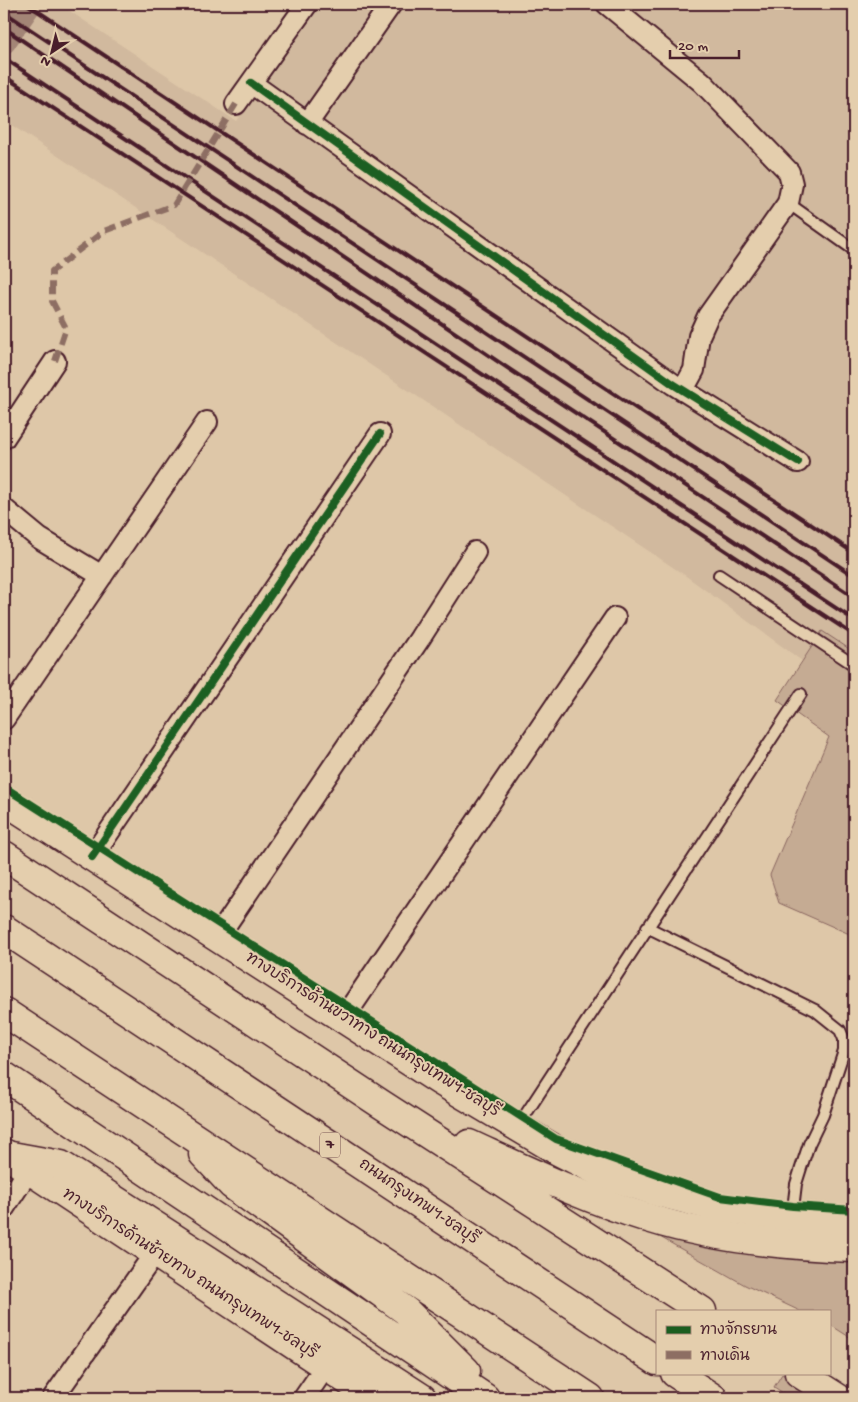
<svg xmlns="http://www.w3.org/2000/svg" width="858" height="1402" font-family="'Gochi Hand','Playpen Sans Thai',sans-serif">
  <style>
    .built { fill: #d1b99e }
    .green { fill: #c5ab93; stroke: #88655f }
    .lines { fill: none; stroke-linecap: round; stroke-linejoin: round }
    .canal { stroke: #a38576; stroke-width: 24 }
    .lane-casing { stroke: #4a1f2b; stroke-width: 14 }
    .street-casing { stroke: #4a1f2b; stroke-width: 24 }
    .secondary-casing { stroke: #4a1f2b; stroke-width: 31 }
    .highway-casing { stroke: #4a1f2b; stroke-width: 31 }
    .lane { stroke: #e4cead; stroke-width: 10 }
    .street { stroke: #e4cead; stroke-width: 20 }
    .secondary { stroke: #e4cead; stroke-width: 28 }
    .highway { stroke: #e4cead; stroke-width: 28 }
    .rail { stroke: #4a1f2b; stroke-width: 4 }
    .quiet { stroke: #8d6e63; stroke-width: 6; stroke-dasharray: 12 6; stroke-linecap: butt }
    .cycleway-casing { stroke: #e4cead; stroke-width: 11 }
    .cycleway { stroke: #1b5e20; stroke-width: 8 }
    .labels { text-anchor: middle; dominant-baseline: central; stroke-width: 4; stroke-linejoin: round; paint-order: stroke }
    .shield { fill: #e4cead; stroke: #785452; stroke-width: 1 }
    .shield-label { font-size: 15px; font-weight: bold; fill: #4a1f2b }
    .street-label { font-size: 16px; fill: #4a1f2b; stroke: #e4cead }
  </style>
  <rect width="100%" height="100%" fill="#dec7a8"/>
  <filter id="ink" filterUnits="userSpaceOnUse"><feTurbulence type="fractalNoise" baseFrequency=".02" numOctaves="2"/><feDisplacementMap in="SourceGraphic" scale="10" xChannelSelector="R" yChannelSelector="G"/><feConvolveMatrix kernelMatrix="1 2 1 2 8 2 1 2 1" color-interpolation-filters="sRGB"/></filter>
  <g filter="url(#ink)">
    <!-- built -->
    <path class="built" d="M4 4H59L236 121 321 4H854V699L686 576 4 120Z"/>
    <!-- green -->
    <path class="green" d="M822 631 854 652V936L779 903 770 875 829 737 777 700Z
      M635 1223 854 1257V1340L829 1324V1311H800L745 1285Z
      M782 1374 819 1398H791L774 1387Z"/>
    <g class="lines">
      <!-- canal -->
      <path class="canal" d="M4 42 30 4"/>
      <!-- lane casing -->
      <g class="lane-casing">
        <path id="lane" d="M788 203 854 250
          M719 575 854 665
          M647 927 815 1010 840 1030 844 1039V1051L823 1115 809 1144 801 1168 796 1184 792 1217
          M518 1126 801 694"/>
      </g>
      <!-- street casing -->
      <g class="street-casing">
        <path id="street" d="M607 4 702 82 789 172 792 184 788 203 708 316 699 336 694 370 683 390
          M251 83 673 384 798 462
          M236 104 307 4
          M307 124 391 4
          M4 438 55 361
          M4 509 39 538 102 576
          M4 719 207 422
          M92 857 380 434
          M217 938 420 638 475 552
          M343 1019 615 618
          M4 1208 29 1170
          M53 1398 155 1253
          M304 1398 326 1366"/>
      </g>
      <!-- secondary casing -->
      <g class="secondary-casing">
        <path id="secondary" d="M4 800 440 1081 558 1151 603 1174 657 1192 715 1207 795 1219 854 1221
          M4 1153 374 1398"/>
      </g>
      <!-- highway casing -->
      <g class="highway-casing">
        <path id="highway" d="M4 855 381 1104 702 1311
          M4 929 657 1361
          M4 1012 590 1398
          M4 1076 485 1398
          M469 1144C528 1171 586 1199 648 1218 715 1239 785 1246 854 1248
          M203 1154 232 1185 406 1311 466 1371
          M6 1155 61 1165 422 1398
          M675 1373 713 1398
          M799 1373 838 1398"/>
      </g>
      <!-- lane -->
      <use href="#lane" class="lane"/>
      <!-- street -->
      <use href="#street" class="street"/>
      <!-- secondary -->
      <use href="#secondary" class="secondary"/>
      <!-- highway -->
      <use href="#highway" class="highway"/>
      <!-- rail -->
      <path class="rail" d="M27 4 854 553
        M4 12 854 576
        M4 28 509 369 854 597
        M4 58 854 620
        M4 76 854 635"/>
      <!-- quiet -->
      <path class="quiet" d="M55 361 66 328 52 301V271L104 231 174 205 236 104"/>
      <!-- cycleway casing -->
      <g class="cycleway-casing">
        <path id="cycleway" d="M251 83 673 384 798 462
          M4 787 556 1139 720 1197 793 1206 854 1210
          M92 857 380 434"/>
      </g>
      <!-- cycleway -->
      <use href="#cycleway" class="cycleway"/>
    </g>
  </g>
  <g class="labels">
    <!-- shield labels -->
    <rect class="shield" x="320" y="1132.5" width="20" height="25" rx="4"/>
    <g class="shield-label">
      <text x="330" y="1145">7</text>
    </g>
    <!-- street labels -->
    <g class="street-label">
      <text transform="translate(372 1036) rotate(32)">ทางบริการด้านขวาทาง ถนนกรุงเทพฯ-ชลบุรี</text>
      <text transform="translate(418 1203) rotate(34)">ถนนกรุงเทพฯ-ชลบุรี</text>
      <text transform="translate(189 1275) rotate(33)">ทางบริการด้านซ้ายทาง ถนนกรุงเทพฯ-ชลบุรี</text>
    </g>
  </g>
  <!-- margin -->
  <rect width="858" height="1402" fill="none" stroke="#e4cead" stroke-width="20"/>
  <rect x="10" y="10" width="838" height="1382" fill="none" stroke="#4a1f2b" stroke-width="2" filter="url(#ink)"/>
  <!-- legend -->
  <rect x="656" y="1310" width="175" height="65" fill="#e4cead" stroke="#a68879"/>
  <rect x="666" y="1326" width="25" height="8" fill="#1b5e20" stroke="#a68879"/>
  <text x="700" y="1334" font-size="15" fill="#4a1f2b">ทางจักรยาน</text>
  <rect x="666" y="1351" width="25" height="8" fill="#8d6e63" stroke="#a68879"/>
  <text x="700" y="1360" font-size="15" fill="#4a1f2b">ทางเดิน</text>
  <!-- north arrow -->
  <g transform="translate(52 52) rotate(215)" stroke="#e4cead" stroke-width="4" paint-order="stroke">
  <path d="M0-4L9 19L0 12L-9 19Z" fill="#4a1f2b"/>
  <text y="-8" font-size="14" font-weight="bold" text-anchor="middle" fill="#4a1f2b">N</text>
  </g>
  <!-- scale -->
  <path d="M670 50v8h69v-8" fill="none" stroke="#4a1f2b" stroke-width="2.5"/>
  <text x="678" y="50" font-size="15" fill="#4a1f2b" stroke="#e4cead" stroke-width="4" paint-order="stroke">20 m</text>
</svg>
